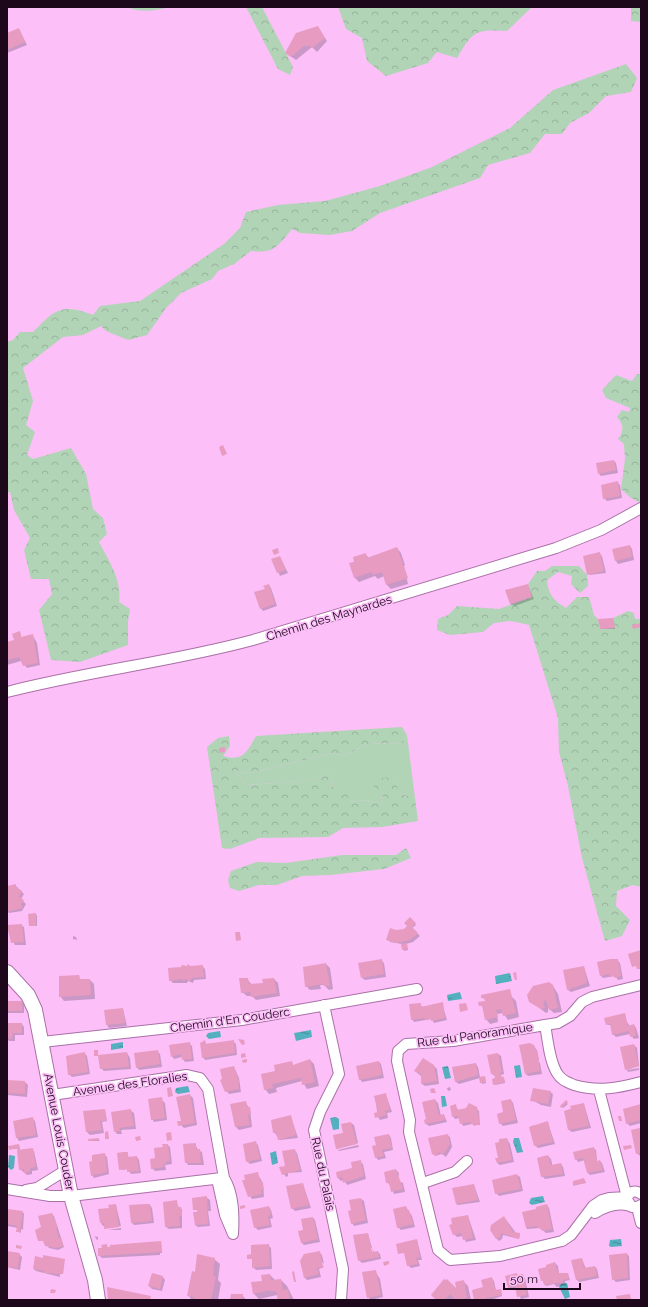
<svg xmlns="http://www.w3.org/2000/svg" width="648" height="1307" font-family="Raleway,sans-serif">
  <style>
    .green { fill: #b1d4b6 }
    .forest { fill: url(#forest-crowns) }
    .water { fill: url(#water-ripples) }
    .shadow { fill: #0003 }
    .building { fill: #e79bc1 }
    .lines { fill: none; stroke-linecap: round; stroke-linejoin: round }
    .street-casing { stroke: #aa71a7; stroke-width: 12 }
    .secondary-casing { stroke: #aa71a7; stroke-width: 16 }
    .street { stroke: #fff; stroke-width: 10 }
    .secondary { stroke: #fff; stroke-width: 14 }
    .labels { text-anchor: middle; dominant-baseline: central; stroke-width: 3.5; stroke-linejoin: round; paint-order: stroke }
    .street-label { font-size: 12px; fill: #1c071b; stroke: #fcbff8 }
  </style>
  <defs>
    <pattern id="forest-crowns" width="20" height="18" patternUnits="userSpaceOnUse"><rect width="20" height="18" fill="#b1d4b6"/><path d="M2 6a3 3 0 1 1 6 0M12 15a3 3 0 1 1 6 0" fill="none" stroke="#98b49c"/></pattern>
    <pattern id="water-ripples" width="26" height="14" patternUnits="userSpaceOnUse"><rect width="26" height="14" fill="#54b0be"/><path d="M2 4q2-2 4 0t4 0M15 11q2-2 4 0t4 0" fill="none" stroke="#458d9a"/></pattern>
  </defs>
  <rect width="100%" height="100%" fill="#fcbff8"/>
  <!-- green -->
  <path class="green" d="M407 735 415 798 398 793 397 778 383 796 381 804 366 800 349 802 333 788 331 774 312 780 246 785 236 771 247 774 333 753 344 756 366 744 403 743Z"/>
  <!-- forest -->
  <path class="forest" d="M127 7H169C155 11 140 13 127 7Z
    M246 7H262L293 67 290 75 278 69Z
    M338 7H532L507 31C475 29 473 31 457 58L437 52 428 63 386 76 367 61 362 38 346 29Z
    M631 7H641V22L631 21Z
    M626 64 637 78 631 92 606 96 589 113 570 123 562 134H545L530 153 488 165 480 178 380 213 352 231 330 235 300 233 292 229C278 246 274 254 251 251L234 264 218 271 212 279 181 293 166 308 147 335 128 340 106 331 101 326 83 335 63 337 23 368 33 401 26 425 35 432 27 455 33 459 71 448 86 474 93 509 103 518 107 534 99 542C109 561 122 580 119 602L130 609 128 621V645L80 662 51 660 39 610 52 594 49 579H31L24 550 30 538 14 510 10 492H7V342L13 340 20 332H33C55 309 62 303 93 315L100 306 140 301 224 244 240 228 246 212 278 205 325 201 380 186 432 167 510 128 553 90Z
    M637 374H641V503L631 498 621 489 625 459 624 444 618 439C624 431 624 425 617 417L622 410 629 412 630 408 606 398 602 390 616 375 632 381Z
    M552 566H579L587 575 588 586 580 593 571 584 572 576 558 572 547 580C548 594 554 601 566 608L577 597H589L594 615 598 619 600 629 614 628 613 618 628 611 634 613 635 619H641V887L633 885 617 891 616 906 630 920 622 936 605 941 582 858 568 786 559 752 558 718 529 625 511 621 494 623 483 632 450 635 437 630 438 619 448 615 457 606 499 609 532 597 528 584 537 571H545Z
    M402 727 407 735 403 743 366 744 344 756 333 753 247 774 236 771 246 785 311 780 331 774 333 788 348 792 349 802 366 800 381 804 383 796 373 788 378 778 397 777 398 793 415 798 418 821 382 827 343 828 328 837 259 838 230 849 222 848 207 747 218 738 229 736 230 746 223 756C243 762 247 752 256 736Z
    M406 848 411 858 384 869 330 875 302 876 277 885H259L239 891 230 888 228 880 231 871 257 862 286 863 342 855H396Z"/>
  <!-- water -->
  <path class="water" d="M510 973 512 981 496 984 495 976Z
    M460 992 462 999 448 1001 447 995Z
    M311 1030 312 1037 296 1041 294 1033Z
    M220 1031 221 1037 209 1039 206 1036 208 1033Z
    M123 1042V1048L111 1050V1044Z
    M520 1065 522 1077 516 1078 514 1066Z
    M448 1066 451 1078 445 1079 442 1067Z
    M188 1086 190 1092 178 1094 175 1092 176 1088Z
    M441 1096H445L447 1106 442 1107Z
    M336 1117 339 1119V1129L333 1130 330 1118Z
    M514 1138H519L523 1152 517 1153 513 1142Z
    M276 1151 278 1163 272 1165 270 1153Z
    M9 1155 15 1156 14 1168 11 1170 8 1167Z
    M543 1196 545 1202 532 1205 529 1203 531 1198Z
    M621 1239 622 1246 611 1247 609 1246 610 1240Z
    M567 1283 570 1297 565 1299 559 1287 561 1284Z"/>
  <!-- shadow -->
  <path class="shadow" d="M318 28 327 41 317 52 312 47 296 60 286 53Z
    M19 29 27 45 7 53V34Z
    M614 461 616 463 618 473 601 476 599 474Z
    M617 482 620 485 622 498 607 501 604 498Z
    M630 546 632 549 634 560 618 564 616 561 613 550Z
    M397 548 401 553 405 565 404 566 408 584 391 589 387 585 384 576 378 579 375 576 359 582 355 578 351 564 365 554 369 558Z
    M599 553 602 556 606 573 589 575Z
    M280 557 288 573 280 576 273 560Z
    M269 585 271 588 277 606 263 611 261 608Z
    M528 585 534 599 515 606 512 605 510 604Z
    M613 619 615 629H601Z
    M20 632 21 638 33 636 37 643 40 665 27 668 21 661 7 665V643L15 640Z
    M15 885 24 894 21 899 26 904 22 911 9 913 7 910V888Z
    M29 914 37 915V926H30Z
    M410 918 416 925 412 928 420 936 413 942 406 944 408 950 404 951 402 944 390 942 388 939 396 931 404 930 408 926Z
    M21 925 24 927 26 945H15L9 934 8 926Z
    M73 936 76 937 77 940 73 939Z
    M381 960 384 963 386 977 365 980 362 978Z
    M617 960 620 963 623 979 618 980 615 976 603 978 601 976Z
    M326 964 330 968 333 989 329 990 324 985H320L321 989 310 990 306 986Z
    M202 966 205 969 206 979 194 980 193 983 188 981 187 983H173L170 980 190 967Z
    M584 967 590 986 571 992 568 990Z
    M79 976 80 980H90L94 984 95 999 64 1001 60 996Z
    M247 979 252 985 264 984 274 979 278 983 280 996 256 1000 252 996H247L242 992Z
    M553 986 558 994 562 1012 554 1013 548 1008V1012L546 1013 530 1001Z
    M512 997 516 1001 519 1017 508 1020 503 1013 497 1014 498 1022 490 1024 486 1019 483 1006H480L486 1002 485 999 482 998Z
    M7 1002H22L24 1005V1013H7Z
    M442 1003 447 1020 434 1023 432 1019 414 1022 412 1019 420 1005 423 1007Z
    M123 1009 127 1026 109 1028 107 1025Z
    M625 1014 626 1021 630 1026 634 1025 636 1028 639 1038 634 1039 630 1034 616 1037 613 1034 611 1025H607Z
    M7 1024H22L24 1027V1035H15V1041H9L7 1039Z
    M233 1041 236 1044 237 1055 205 1060 203 1057 204 1042 207 1044Z
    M189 1043 192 1046 194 1061 185 1062 182 1057 174 1059 172 1056Z
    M634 1045 637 1048 639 1066 626 1070Z
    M534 1047 537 1050 539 1060H537L540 1063 542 1074 528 1076 526 1074Z
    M157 1051 160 1054 162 1067 139 1070 137 1067Z
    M127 1053 130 1058 131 1069 104 1071 101 1068Z
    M85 1054 87 1056 90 1074 72 1077 69 1074Z
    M498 1054 501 1056 504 1074 501 1075V1078H504L505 1083 495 1085V1076L492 1074Z
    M310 1060 314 1064 319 1086 307 1089 302 1081 276 1088 277 1092 269 1094 265 1089 276 1072 290 1062 294 1066Z
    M379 1062 381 1064 384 1078 362 1082 360 1079Z
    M476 1064 478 1067 480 1077 485 1078 486 1083 482 1084 480 1078 459 1084 456 1082 453 1068Z
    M434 1066 437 1069 439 1084 425 1086 422 1084V1077L415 1071Z
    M234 1067 239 1078 241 1092 229 1094 223 1087 221 1080Z
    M639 1068V1070L628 1072 627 1070Z
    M7 1081 25 1082 28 1085 27 1097 7 1095Z
    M450 1087 451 1090 448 1091 447 1088Z
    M550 1092 553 1094 551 1107 541 1105 532 1100Z
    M190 1095 193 1098 197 1125 184 1128 181 1125Z
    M375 1097 387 1098 392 1112 387 1113 388 1118 380 1120 378 1117Z
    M162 1100 165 1103 167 1120 154 1122 152 1119Z
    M435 1100 438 1103 441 1116 444 1115 447 1122 429 1126 426 1124Z
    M511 1100 513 1103 518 1123 503 1126 500 1123Z
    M245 1102 250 1109 252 1127 239 1130 236 1127 235 1118Z
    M566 1102 568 1104 563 1108 561 1106Z
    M584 1104 591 1128 572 1132 569 1130 565 1111Z
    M455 1105 458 1110 476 1108 479 1111 480 1125H475L471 1119 472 1124 463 1126 459 1118 455 1119 453 1116Z
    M641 1106V1123L630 1126 627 1123Z
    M105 1110 107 1121 102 1122 104 1133 90 1135 87 1132V1121Z
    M131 1111 134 1113 136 1129 121 1130 122 1134H117L115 1131Z
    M32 1118 35 1121 38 1137 19 1141 17 1138Z
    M292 1120 298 1138 280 1140 274 1132Z
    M351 1123 354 1125 358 1143 337 1149 334 1136 346 1134 344 1124Z
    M548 1123 555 1144 538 1148 535 1145 531 1126Z
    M639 1130 641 1131V1157L637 1153Z
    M389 1135 391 1138 393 1150 384 1152 386 1158 378 1160 376 1157Z
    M447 1135 450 1137 452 1147 446 1157 442 1154 435 1156 433 1153Z
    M98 1139 100 1141H89Z
    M507 1139 510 1144 514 1162 500 1165 497 1163Z
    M255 1142 258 1145 262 1161 250 1164 247 1161Z
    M195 1144 198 1150 202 1152 204 1165H188L186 1162Z
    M19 1145 20 1151H34L38 1170 32 1171V1174L27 1175 20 1169 18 1149H10Z
    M167 1145 170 1147 172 1164 165 1165 166 1170 155 1171 152 1168 156 1159 162 1148Z
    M358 1145 359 1147 339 1151 338 1150Z
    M593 1148 596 1150 597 1161H600L602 1163 605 1172 590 1175 588 1173 585 1160 578 1162 576 1159Z
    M294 1150 297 1153 302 1172 288 1173V1176L286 1177 280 1168 286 1167Z
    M127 1153 129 1158 137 1157 139 1160 141 1173 131 1174 128 1169 122 1170 120 1167Z
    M104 1154 107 1157 109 1174 94 1178 92 1175Z
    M548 1156 551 1159 553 1168 561 1164 563 1167 565 1176 545 1179 542 1176Z
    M360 1162 363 1164 366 1179 347 1185 344 1180 341 1181 338 1178 337 1173 354 1170Z
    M396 1170 399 1173 398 1181 403 1183 405 1192 394 1194 390 1185 387 1182Z
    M257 1173 263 1183 264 1197 252 1199 245 1188 243 1181Z
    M517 1175 520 1177 523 1191 499 1196 496 1193Z
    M584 1179 586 1183 574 1185Z
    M303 1184 311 1208 295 1211 292 1208Z
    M474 1185 480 1202 458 1205 456 1204Z
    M207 1198 210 1200 211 1211H208L210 1226 198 1227 195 1225 198 1210H194Z
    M361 1199 364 1201 368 1223 354 1226 352 1223 354 1211Z
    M176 1201 179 1208 182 1209V1228L169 1229 166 1227Z
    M116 1205 121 1226 108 1228V1229L107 1225 103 1226 101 1223 99 1210 110 1211V1206Z
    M150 1205 152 1208 154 1223 134 1225 132 1223Z
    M547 1205 549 1208 554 1232 546 1233 540 1228 527 1229 523 1213 535 1210 537 1207Z
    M269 1207 271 1210 273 1218 270 1219 272 1227 258 1230 255 1227Z
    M406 1207 412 1216 415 1227 401 1230 398 1227Z
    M7 1210 24 1213 23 1230 21 1229V1233L17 1231 18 1228 7 1226Z
    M51 1214 54 1216 64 1247 58 1250 49 1248 45 1241H39L42 1228Z
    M468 1216 476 1240 466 1242 463 1236 457 1237 454 1234 452 1219Z
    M504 1217 516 1233 520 1235 519 1239 503 1235 502 1239 499 1241 497 1239 491 1230Z
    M313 1218 315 1220 320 1242 304 1245 301 1242 304 1230Z
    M121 1228V1230H108Z
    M368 1234 372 1248H370L372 1257 374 1256 372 1248 374 1252H378L380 1254 381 1259 362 1263 359 1260Z
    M95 1236 98 1237V1240L96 1239Z
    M417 1240 422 1260H418L420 1266 411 1268 408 1265 405 1253H399Z
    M161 1242 162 1253H160V1255L102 1258 99 1255 106 1245 109 1248Z
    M268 1245 271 1248 272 1269 256 1270 253 1267V1259H248Z
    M7 1252 19 1254 22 1257 20 1270 7 1267Z
    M319 1252 322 1255 324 1264 320 1260 318 1261 324 1267 319 1269 321 1277 307 1280 304 1277Z
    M627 1254 629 1256 630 1280 616 1282 613 1279Z
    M214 1259 220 1264 218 1280 221 1283 218 1300H192L188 1295 196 1273Z
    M582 1259 586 1269 595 1267 597 1269 599 1278 579 1282 577 1280Z
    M64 1260 63 1274H60V1277L36 1271 34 1269Z
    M555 1263 558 1266 559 1274H568L570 1280 565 1281 566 1285 557 1287 554 1284 546 1286 542 1280Z
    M375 1271 380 1279 383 1297 371 1300 368 1297Z
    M270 1275 276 1281 281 1280 287 1286 294 1300H278L277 1295 259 1299 254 1294Z
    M523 1275 525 1278 529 1297 521 1299 516 1289 512 1290 509 1287 516 1277Z
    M163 1277 165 1280 162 1291 152 1289 149 1286Z
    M492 1279 494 1281 496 1291 500 1290 502 1296 491 1300H475Z
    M464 1282 468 1286 471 1300H458L455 1298 453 1300H437L433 1295 456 1291V1283Z
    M242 1295 246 1300H231Z"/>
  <!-- building -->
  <path class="building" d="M318 26 325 38 312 48 309 45 306 47 305 45 291 57 285 53 296 33Z
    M19 28 25 42 7 50V33Z
    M223 445 227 454 222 456 219 447Z
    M614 460 616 470 598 474 596 463Z
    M618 481 620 496 603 499 601 485Z
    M630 545 632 557 615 561 612 549Z
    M397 547 408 578 386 585 382 572 373 575 371 572 354 578 349 563 354 562 353 557 366 553 367 558Z
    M278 548 279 553 274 555 272 550Z
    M600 552 604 571 587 575 583 556Z
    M280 556 286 570 277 573 271 559Z
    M269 584 275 604 260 609 254 592 265 589 263 586Z
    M528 584 532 597 510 604 505 590Z
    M613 618 615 628 600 629 598 619Z
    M641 623V627L633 629 632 625Z
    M20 631 21 637 33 634 38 663 23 666 19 657 7 660V642L14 640 12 634Z
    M225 747V752L219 753V748Z
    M16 884V887L22 891 19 897 24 900 21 904 22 908 7 912V886Z
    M36 913V926H29L28 914Z
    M410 917 416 923 412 927 418 933 410 940 396 943 386 940 390 928 396 930 404 929 407 926 404 923Z
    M22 924 24 942 11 943 7 925Z
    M235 932H240L241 940 236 941Z
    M407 943 408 949 402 950 401 944Z
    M641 950V969H637L636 966 632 967 628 954Z
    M382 959 384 974 361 978 358 963Z
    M610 959H618L621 976 614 978V976L610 977 609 974 600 976 597 962Z
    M326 963 330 986H324L323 984 305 987 303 967Z
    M188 964 190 966 203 965 204 977 192 978 190 981 185 979 184 981 182 979 169 981 168 968 181 967 182 965 187 966Z
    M584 966 587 983 567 990 563 970Z
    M516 972 517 980H515L513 973Z
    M79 975 80 979H90L91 995 59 997V976Z
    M239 978H248L249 984 263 983 262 979 274 978 277 993 251 997 250 992 241 993Z
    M549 982 553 985 558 1008 549 1010 546 1000 543 1002 545 1008 541 1009 529 1002 527 995 533 986Z
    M510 989 516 1013 503 1016 501 1009 496 1010 498 1017 485 1020 482 1006H479L478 1002 485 1001 484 998H481V995Z
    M7 1001H22V1011H7Z
    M443 1002 445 1018 431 1021V1019L425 1020 424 1018 411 1020 409 1004 421 1003V1007Z
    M466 1003 468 1010 460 1012 459 1004Z
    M123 1008 125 1023 106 1025 104 1010Z
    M625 1013 628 1026 634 1024 636 1036 630 1037 629 1031 612 1035 610 1024 606 1025 604 1018Z
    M7 1023H22V1033H13L12 1039 7 1038Z
    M238 1039 244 1040 245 1044 242 1045Z
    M205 1040 206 1044 234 1040 235 1053 202 1058 200 1043Z
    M190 1042 192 1059 182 1060 181 1054 171 1057 169 1045Z
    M530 1043 534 1045 538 1054 540 1071 525 1074 519 1045Z
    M634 1044 639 1066 625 1070 620 1047Z
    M94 1050H98V1055L127 1052 129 1067 100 1069 98 1056H94Z
    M158 1050 160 1064 136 1068 134 1053Z
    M85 1052 88 1072 68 1075 66 1056Z
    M245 1053 246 1057 241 1058V1054Z
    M498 1053 502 1072 500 1073 501 1077 503 1076 505 1082 493 1085 492 1079 495 1078 494 1074H491L487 1055Z
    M423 1058 434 1065 437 1081 421 1084V1074L414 1071Z
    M247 1059V1062L243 1063 242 1060Z
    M310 1059 315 1082 302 1085 301 1078 272 1084 273 1088 264 1090 261 1074 275 1071 274 1065 292 1061 293 1065Z
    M379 1061 382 1075 359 1080 356 1066Z
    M476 1063 478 1075 455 1082 452 1067Z
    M234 1066 240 1084H238L239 1089 225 1092 220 1080 222 1079 220 1069Z
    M485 1076 486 1082 480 1083 479 1077Z
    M7 1080 25 1081V1094L7 1093Z
    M171 1087 173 1096 168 1097 167 1088Z
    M434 1088 436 1093H431L430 1089Z
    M533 1088 551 1091 548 1104 530 1101Z
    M386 1093 390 1110 385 1111 386 1115 375 1118 374 1113 378 1112 374 1096Z
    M190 1094 195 1123 178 1126 177 1121H181L176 1097Z
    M162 1097 165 1118 151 1120 148 1099Z
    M435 1099 439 1115 444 1114 445 1120 425 1124 424 1120 426 1119 422 1102Z
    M511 1099 516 1120 499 1124 497 1114 503 1112 501 1101Z
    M566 1100 568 1102 561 1108 560 1106Z
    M246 1101 247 1107H250L251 1114 248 1115 250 1125 235 1127 230 1104Z
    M469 1103 477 1107 480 1124 474 1126 470 1122 460 1124 458 1116 452 1117 450 1106 456 1104 457 1110 466 1108Z
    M584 1103 589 1126 568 1130 564 1111 571 1109 570 1106Z
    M641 1104V1120L626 1124 623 1109Z
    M105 1109 106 1121H100L102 1130 86 1132 83 1111Z
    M131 1109 134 1126 119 1128 120 1131 114 1132 111 1112Z
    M291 1115 296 1135 278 1140 276 1132 273 1133 271 1120Z
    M618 1116H621L622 1121H619Z
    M33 1117 36 1135 16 1138 13 1121Z
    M548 1121 553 1142 534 1146 529 1127Z
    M351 1122 357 1144 336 1149 333 1135 343 1133 341 1124Z
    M640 1128 641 1153 636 1154 631 1130Z
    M108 1131 109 1139H105V1132Z
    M171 1132 172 1140 167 1141 166 1133Z
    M389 1134 392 1148 382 1150 384 1156 375 1158 372 1146 376 1145 374 1137Z
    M448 1134 450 1144 443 1155 439 1152 436 1156 432 1154 428 1138Z
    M140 1136 141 1140 136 1141 135 1137Z
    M99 1138V1140L88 1141V1139Z
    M507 1138 512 1160 497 1163 495 1158H498L495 1143 499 1142V1139Z
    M256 1141 260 1159 246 1162 243 1144Z
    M196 1143V1149H200L201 1163H185L183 1144Z
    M19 1144 20 1148 9 1150 8 1146Z
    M162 1144H168L170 1161 166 1162V1164H163L164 1167 151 1169 150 1159 155 1158 154 1148 163 1147Z
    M631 1145 632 1148 624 1150 623 1146Z
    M594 1147 597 1161 600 1160 603 1170 587 1173 583 1158 575 1160 573 1152Z
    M33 1148 36 1167 30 1168V1172L24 1173V1169L19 1170 17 1150Z
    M295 1149 300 1170 282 1175 279 1167 285 1166 282 1151Z
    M123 1152H128V1157L137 1156 139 1171 127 1172V1169L119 1170 117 1153Z
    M105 1153 107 1172 91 1176 89 1162 92 1161V1155Z
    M548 1155 551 1165 561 1163 563 1174 541 1177 537 1158Z
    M361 1160 364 1176 343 1183 342 1177 337 1178 336 1172 352 1168 351 1162Z
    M396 1169 403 1189 391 1192 389 1183H386L384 1172Z
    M258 1172 260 1181H262L264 1190H261L262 1194 248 1197 242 1180H245L244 1175Z
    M517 1174 521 1189 495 1194 492 1180Z
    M584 1178 585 1183 573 1186V1181Z
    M303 1183 309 1205 291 1209 286 1186Z
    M474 1184 478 1200 456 1204 452 1188Z
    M207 1196 208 1224 195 1225 193 1212H197V1210H193L192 1198Z
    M361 1198 366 1220 351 1224 348 1211 351 1210 349 1200Z
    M177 1200 178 1207H181L182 1216H179L180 1226 165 1227 163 1202Z
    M116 1204 119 1227 104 1229V1223H100L98 1209 109 1208 108 1205Z
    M145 1204H150L152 1221 131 1223 129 1205Z
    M547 1204 552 1229 543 1231 536 1226 526 1228 522 1212 536 1209V1207Z
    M245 1205V1208L240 1209V1206Z
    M269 1206 271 1215 268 1216 270 1225 254 1228 250 1210Z
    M406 1206 407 1210H409L413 1224 397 1228 393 1209Z
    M7 1209 23 1211 20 1232H16L17 1226 7 1224Z
    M52 1213 58 1228H56L59 1239 61 1238 63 1246 56 1248 45 1246 43 1241H38L35 1230 41 1227 38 1216Z
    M468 1215 473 1238 463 1240 461 1233 453 1235 449 1225 452 1224 451 1218Z
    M504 1216 513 1232 520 1233 519 1239 501 1233 500 1237 496 1239 490 1230 491 1225Z
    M313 1217 318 1239 301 1243 298 1231 303 1230 301 1219Z
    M368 1233 372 1252 378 1251 379 1257 358 1261 353 1235Z
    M417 1239 420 1257 416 1258 418 1264 407 1266 404 1253 398 1254 396 1244Z
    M161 1241 162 1252 98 1256V1248H102L101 1245 107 1244V1247H110V1245Z
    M269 1244 270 1266 252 1268V1259H247V1255L251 1254V1245Z
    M16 1245 22 1246 21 1249 16 1248Z
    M7 1251 20 1253 18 1268 7 1267Z
    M320 1251 323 1267 317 1268 319 1274 304 1278 300 1261 304 1254Z
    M627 1253 628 1278 612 1280 609 1255Z
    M197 1254 215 1258 213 1276 216 1277 211 1300H193L194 1297 187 1296 192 1271 195 1272Z
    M43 1255 65 1259 63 1274 44 1273V1271L33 1269 35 1256 43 1258Z
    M582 1258 584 1268 595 1266 597 1276 576 1280 571 1260Z
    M389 1261V1264L384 1266 383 1262Z
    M555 1262 558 1273H568L569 1279 563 1280 564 1282 544 1285 543 1281H541L538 1269 546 1267V1265Z
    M376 1270 381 1295 367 1298 362 1272Z
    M294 1271 296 1282H294L292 1272Z
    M152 1273 163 1276 160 1289 148 1286Z
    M517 1273V1275L523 1274 527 1295 517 1297 515 1286 508 1288 505 1276Z
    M270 1274 271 1280 281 1279 283 1290 288 1289 290 1300H278L276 1291 271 1292V1290L253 1294 251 1282 262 1281 261 1275Z
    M492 1277 495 1290 501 1289 502 1295 486 1298V1300H474L472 1290 483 1287 481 1280Z
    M444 1279 446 1280 447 1279 456 1288 455 1282 464 1280 467 1298 456 1300 450 1294 445 1300H436L431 1295Z
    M107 1287 151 1296 150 1300H108Z
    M51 1289 56 1290 55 1293H50Z
    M231 1294H243L242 1300H230Z
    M630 1294 631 1300H617L616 1296Z"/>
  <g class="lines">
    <!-- street casing -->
    <g class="street-casing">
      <path id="street" d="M7 692C88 671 172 662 253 640L556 548 601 530 641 508
        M641 985 592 997 582 1002 570 1016 558 1023 545 1025C548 1040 549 1060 557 1073 561 1080 567 1082 574 1085 598 1092 618 1088 641 1082
        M324 1005 339 1074 320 1112 314 1130 343 1269 341 1300
        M545 1025 453 1041 406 1044 398 1051 397 1061 410 1120 409 1132 438 1250 450 1260 500 1256 562 1241 571 1235 593 1206 602 1200 609 1198 627 1197 599 1090
        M42 1042 242 1020 417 989
        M52 1095 187 1075 200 1078 208 1089 224 1178C234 1194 234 1216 233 1234L225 1215 217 1179
        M423 1183 455 1172 467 1161
        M7 1189 50 1196H71L222 1178
        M26 1190 37 1188 66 1170
        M641 1194C635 1189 627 1192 627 1200L632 1207H637L641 1205
        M637 1207 641 1223
        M595 1213C606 1206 617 1202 630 1206"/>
    </g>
    <!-- secondary casing -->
    <g class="secondary-casing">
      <path id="secondary" d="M7 972 28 995 35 1010 71 1196 95 1280 98 1300"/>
    </g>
    <!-- street -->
    <use href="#street" class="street"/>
    <!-- secondary -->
    <use href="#secondary" class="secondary"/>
  </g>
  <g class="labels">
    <!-- street labels -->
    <g class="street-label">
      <text transform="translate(329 618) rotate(-17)">Chemin des Maynardes</text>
      <text transform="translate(230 1020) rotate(-8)">Chemin d'En Couderc</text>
      <text transform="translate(475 1035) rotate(-8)">Rue du Panoramique</text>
      <text transform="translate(130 1084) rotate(-8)">Avenue des Floralies</text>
      <text transform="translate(59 1132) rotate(79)">Avenue Louis Couder</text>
      <text transform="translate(323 1174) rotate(78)">Rue du Palaïs</text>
    </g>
  </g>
  <!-- border -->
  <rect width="648" height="1307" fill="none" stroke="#1c071b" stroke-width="16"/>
  <!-- scale -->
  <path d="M504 1283v6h76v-6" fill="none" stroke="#1c071b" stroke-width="2"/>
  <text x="510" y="1283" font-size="12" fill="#1c071b" stroke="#fcbff8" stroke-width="3" paint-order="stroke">50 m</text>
</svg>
